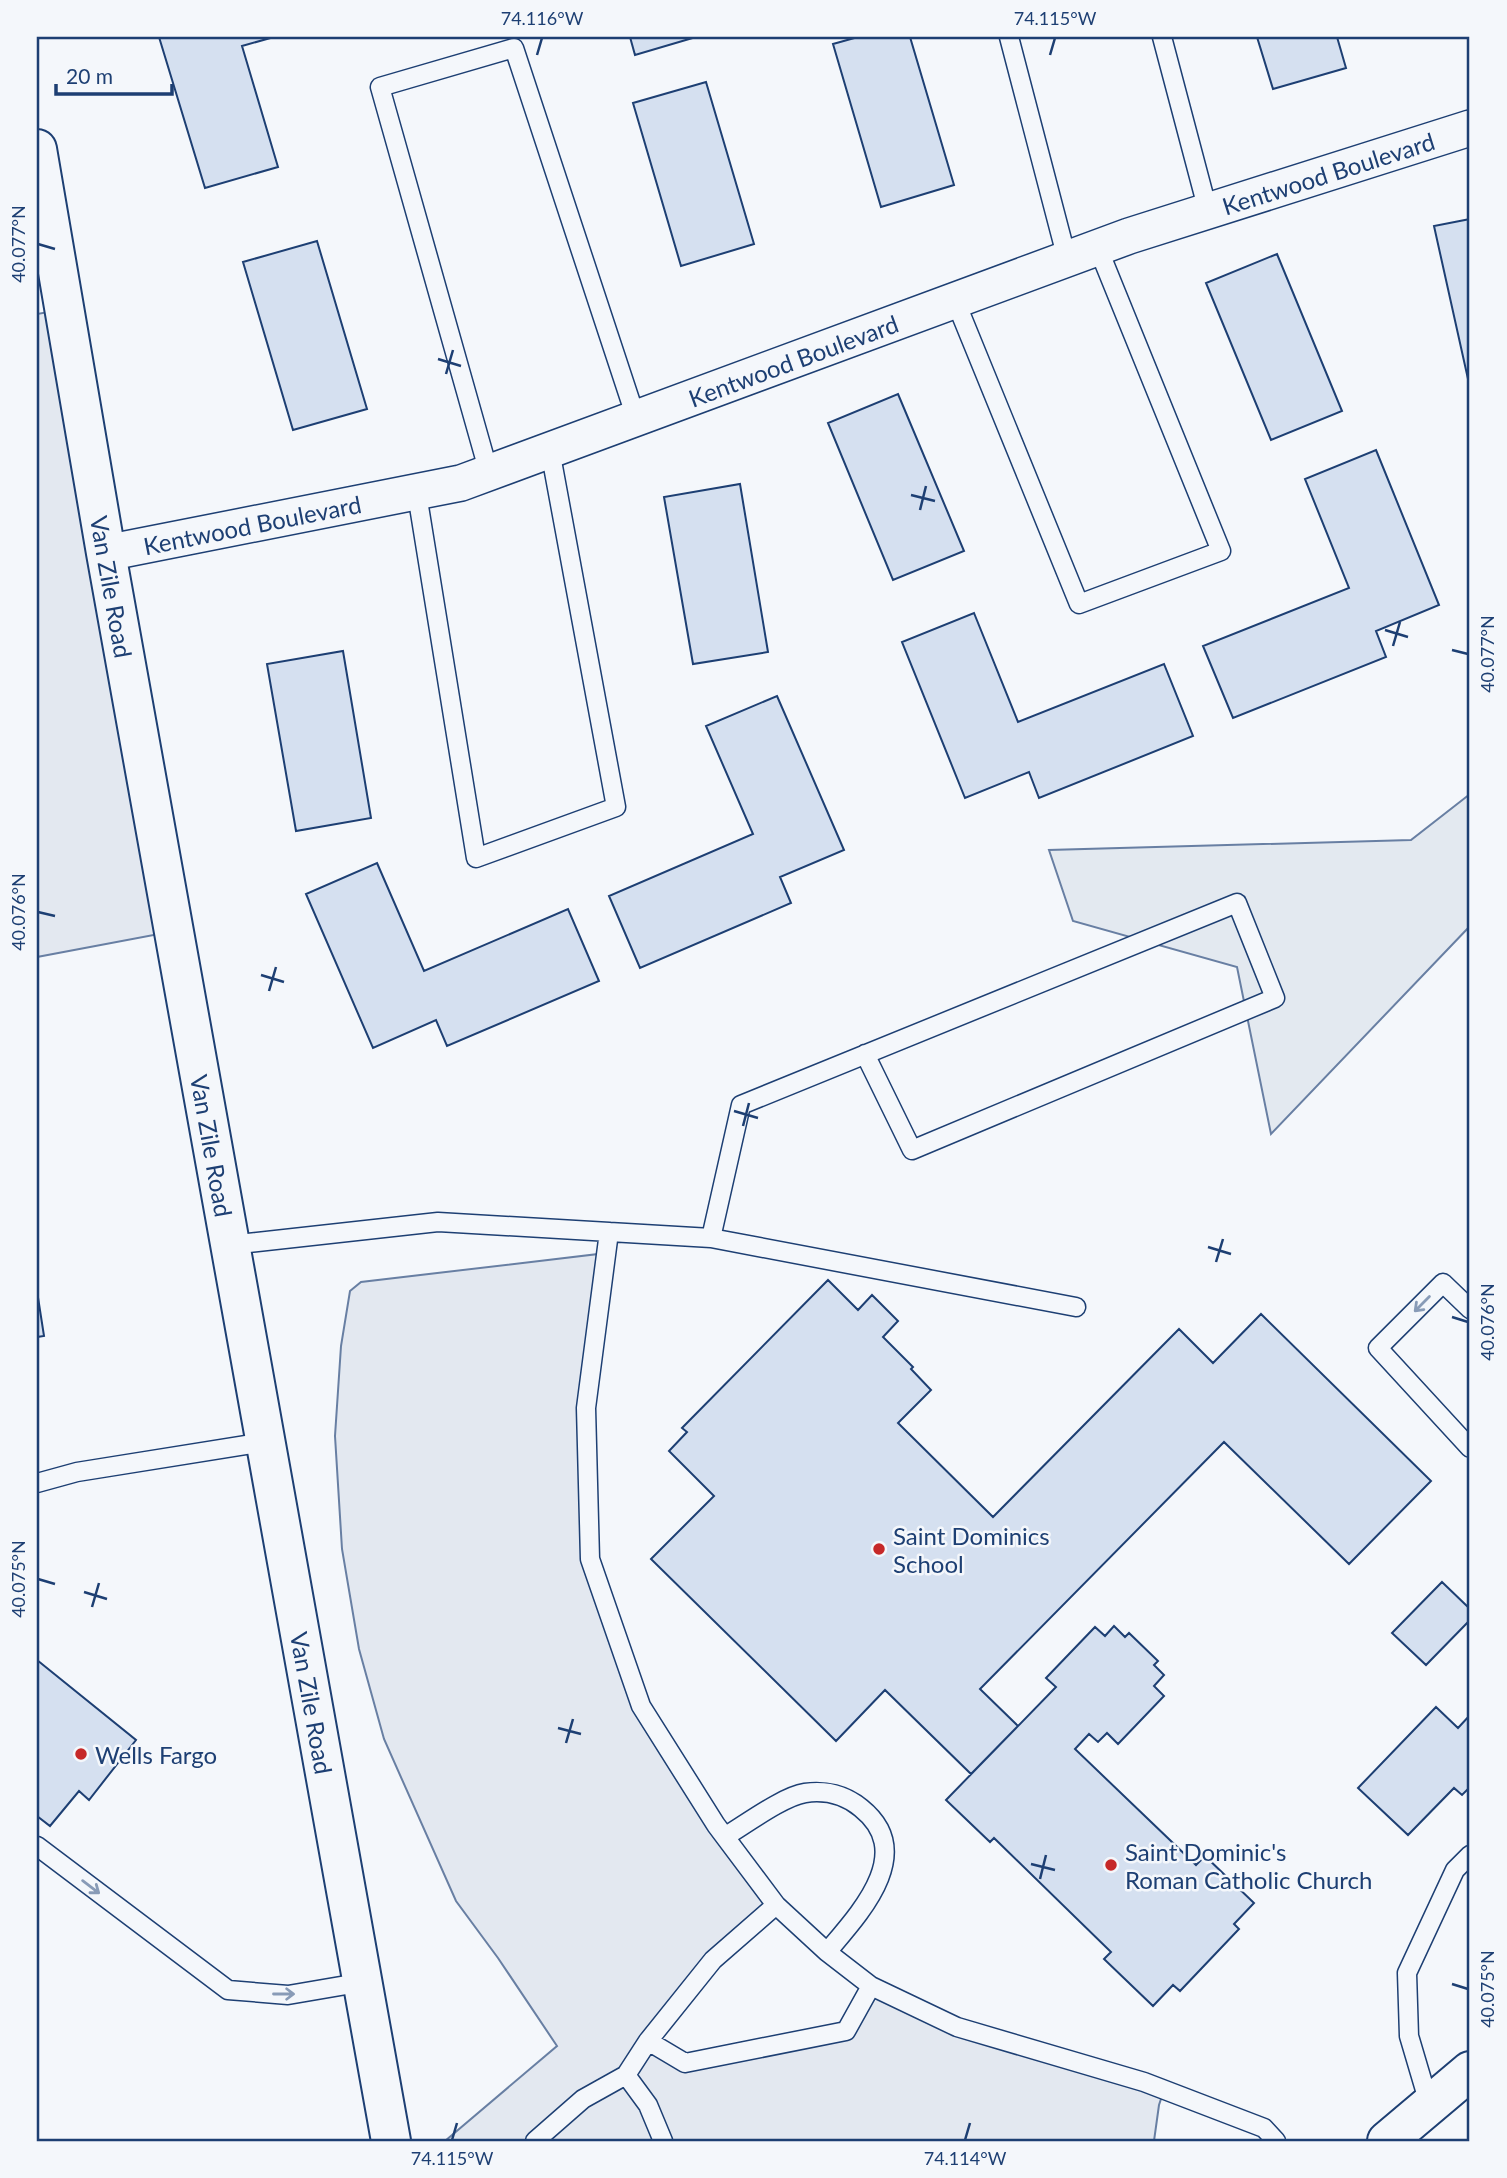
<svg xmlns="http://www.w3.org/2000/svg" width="1507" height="2178" font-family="Lato,sans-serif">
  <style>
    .green { fill: #e3e9f0; stroke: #687fa3; stroke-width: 2 }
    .parking { fill: #e3e8f0; stroke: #687fa3; stroke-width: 2 }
    .building { fill: #d5e0f0; stroke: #1d3f73; stroke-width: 2 }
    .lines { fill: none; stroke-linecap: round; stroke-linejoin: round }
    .service-casing { stroke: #1d3f73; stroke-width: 21 }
    .minor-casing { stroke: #1d3f73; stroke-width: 38 }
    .tertiary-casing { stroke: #1d3f73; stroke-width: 42 }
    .service { stroke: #f4f7fb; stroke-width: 18 }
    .minor { stroke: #f4f7fb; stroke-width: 35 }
    .tertiary { stroke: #f4f7fb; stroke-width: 38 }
    .oneway { stroke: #889bb7 }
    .ticks { fill: none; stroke: #1d3f73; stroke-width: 2.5 }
    .poi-dot { fill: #c62828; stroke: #f4f7fb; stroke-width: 2.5 }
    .labels { text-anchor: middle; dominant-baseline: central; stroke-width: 5; stroke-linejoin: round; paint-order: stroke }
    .street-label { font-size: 24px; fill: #1d3f73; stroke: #f4f7fb }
    .poi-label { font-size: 24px; fill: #1d3f73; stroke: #f4f7fb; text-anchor: start }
    .neatline { fill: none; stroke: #1d3f73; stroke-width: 2.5 }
    .ticks-label { font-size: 18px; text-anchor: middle; fill: #1d3f73 }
  </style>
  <rect width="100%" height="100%" fill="#f4f7fb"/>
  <!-- green -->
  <path class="green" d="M1470 794V926L1271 1134 1237 967 1073 921 1049 850 1411 840Z"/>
  <!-- parking -->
  <path class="parking" d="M65 309 175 931 37 957V314Z
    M607 1253 586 1408 590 1559 641 1706 776 1905 648 2041 685 2063 845 2031 871 1986 957 2027 1164 2090 1159 2105 1154 2141H445L557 2046 498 1958 456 1901 384 1739 359 1649 342 1549 335 1436 341 1346 350 1291 361 1282Z"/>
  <!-- building -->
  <path class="building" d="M159 37H274L242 46 278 167 205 188Z
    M630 37H696L635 55Z
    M858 37H910L954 185 881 207 833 44Z
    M1257 37H1337L1346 68 1273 89Z
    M706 82 754 244 681 266 633 103Z
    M1470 219V388L1434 226Z
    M317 241 367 409 293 430 243 262Z
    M1277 254 1342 411 1271 440 1206 283Z
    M898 394 964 551 893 580 828 423Z
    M1376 450 1439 605 1376 631 1386 657 1233 718 1203 646 1349 588 1305 479Z
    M740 484 768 652 693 664 664 497Z
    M974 613 1018 722 1164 664 1193 736 1039 798 1029 772 965 798 902 642Z
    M343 651 371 818 296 831 267 664Z
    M777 696 844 850 780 877 791 903 640 968 609 896 753 834 706 726Z
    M377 863 424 971 568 909 599 981 447 1046 436 1020 373 1048 306 894Z
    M828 1280 858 1310 872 1295 898 1321 883 1337 913 1367 911 1369 931 1390 898 1423 993 1517 1179 1329 1213 1363 1261 1314 1431 1481 1349 1564 1224 1442 980 1689 1018 1726 971 1774 885 1690 836 1741 651 1559 714 1496 669 1451 687 1432 682 1428Z
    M37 1291 44 1336 37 1337Z
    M1442 1582 1470 1609V1620L1426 1665 1392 1633Z
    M1114 1626 1125 1637 1129 1633 1158 1661 1154 1665 1164 1675 1154 1686 1164 1696 1118 1744 1107 1733 1098 1742 1089 1734 1075 1749 1196 1865 1205 1856 1254 1903 1234 1924 1239 1929 1180 1991 1173 1985 1153 2006 1104 1959 1111 1952 994 1838 990 1842 946 1800 1056 1687 1046 1678 1095 1627 1105 1636Z
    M37 1660 136 1740 89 1800 79 1791 50 1826 37 1816Z
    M1436 1707 1458 1728 1470 1715V1787L1462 1795 1454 1788 1408 1835 1358 1788Z"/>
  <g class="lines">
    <!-- service casing -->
    <g class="service-casing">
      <path id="service" d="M1009 37 1067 259
        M1162 37 1208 211
        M955 300 1079 604 1221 551 1098 248
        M489 473 380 87 514 48 636 418
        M417 494 476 858 616 807 550 450
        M609 1232 586 1408 590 1559 641 1706 716 1825 776 1905
        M711 1238 1076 1307
        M230 1245 438 1222 711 1238 741 1105 1237 903 1275 998 912 1150 865 1054
        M1470 1309 1443 1283 1378 1348 1470 1448
        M37 1483 77 1472 265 1442
        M726 1836C746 1824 784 1796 805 1793 825 1790 845 1795 861 1808 917 1853 860 1913 827 1952
        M37 1846 228 1990 288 1995 364 1982
        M871 1986 957 2027 1144 2082 1264 2128 1276 2141
        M626 2075 648 2105 663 2141
        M1430 2107 1409 2036 1407 1973 1455 1870 1470 1855
        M535 2141 583 2099 626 2075 648 2041 713 1960 776 1905 827 1952 871 1986 846 2031 685 2063 648 2041"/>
    </g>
    <!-- minor casing -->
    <g class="minor-casing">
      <g id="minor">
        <path id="s1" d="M106 553 461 483 1129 236 1470 128"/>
      </g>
    </g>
    <!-- tertiary casing -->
    <g class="tertiary-casing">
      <g id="tertiary">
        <path id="s2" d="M37 149 106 553 391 2141"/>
        <path d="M1387 2141 1470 2071"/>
      </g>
    </g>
    <!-- service -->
    <use href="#service" class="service"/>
    <!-- minor -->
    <use href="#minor" class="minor"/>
    <!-- tertiary -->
    <use href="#tertiary" class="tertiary"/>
  </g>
  <!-- one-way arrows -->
  <defs><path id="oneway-shaft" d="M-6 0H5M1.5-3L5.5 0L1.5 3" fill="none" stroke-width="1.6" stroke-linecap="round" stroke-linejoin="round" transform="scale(1.75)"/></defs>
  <g class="oneway">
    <use href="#oneway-shaft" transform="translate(1422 1304) rotate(135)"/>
    <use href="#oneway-shaft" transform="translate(91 1887) rotate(37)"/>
    <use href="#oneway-shaft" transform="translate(284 1994)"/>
  </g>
  <!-- ticks -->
  <path class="ticks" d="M537 55 542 38M1050 55 1055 38M38 244 55 249M438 359 461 366M446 374 453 350M911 495 935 501M920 510 926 486M1385 630 1408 637M1393 646 1400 622M1452 650 1468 654M38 912 55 916M261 975 284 982M269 991 276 967M734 1111 758 1118M743 1126 749 1103M1208 1247 1231 1254M1216 1262 1223 1239M1452 1317 1468 1322M38 1579 55 1584M84 1592 107 1599M92 1607 99 1583M558 1728 581 1734M566 1743 573 1719M1031 1864 1055 1870M1040 1879 1046 1855M1452 1984 1468 1989M452 2140 457 2123M965 2140 970 2123"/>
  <!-- markers -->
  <g class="poi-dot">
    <circle cx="879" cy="1549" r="7"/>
    <circle cx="81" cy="1754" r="7"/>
    <circle cx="1111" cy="1865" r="7"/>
  </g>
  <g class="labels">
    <!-- street labels -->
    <g class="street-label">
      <text stroke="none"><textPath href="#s1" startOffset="1283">Kentwood Boulevard</textPath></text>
      <text stroke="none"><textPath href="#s1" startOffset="716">Kentwood Boulevard</textPath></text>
      <text stroke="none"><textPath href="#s1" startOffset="149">Kentwood Boulevard</textPath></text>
      <text stroke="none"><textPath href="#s2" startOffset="444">Van Zile Road</textPath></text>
      <text stroke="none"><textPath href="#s2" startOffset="1012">Van Zile Road</textPath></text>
      <text stroke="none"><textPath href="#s2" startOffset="1578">Van Zile Road</textPath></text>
    </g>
    <!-- poi labels -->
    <g class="poi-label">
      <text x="893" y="1535">Saint Dominics<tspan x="893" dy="28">School</tspan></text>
      <text x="95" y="1754">Wells Fargo</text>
      <text x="1125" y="1851">Saint Dominic's<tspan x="1125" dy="28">Roman Catholic Church</tspan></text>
    </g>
  </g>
  <!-- border -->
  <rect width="1507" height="2178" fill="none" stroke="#f4f7fb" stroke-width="77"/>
  <!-- scale -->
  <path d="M56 84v10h116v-10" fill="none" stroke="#1d3f73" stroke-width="3.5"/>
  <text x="66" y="84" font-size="21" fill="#1d3f73" stroke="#f4f7fb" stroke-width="5" paint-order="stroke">20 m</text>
  <rect x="38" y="38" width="1430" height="2102" class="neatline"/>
  <g class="ticks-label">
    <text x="542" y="25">74.116°W</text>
    <text x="1055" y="25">74.115°W</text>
    <text transform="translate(19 244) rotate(-90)" y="6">40.077°N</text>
    <text transform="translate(1488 654) rotate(-90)" y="6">40.077°N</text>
    <text transform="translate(19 912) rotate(-90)" y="6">40.076°N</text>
    <text transform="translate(1488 1322) rotate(-90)" y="6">40.076°N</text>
    <text transform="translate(19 1579) rotate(-90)" y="6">40.075°N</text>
    <text transform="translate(1488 1989) rotate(-90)" y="6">40.075°N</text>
    <text x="452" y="2165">74.115°W</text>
    <text x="965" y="2165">74.114°W</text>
  </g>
</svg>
